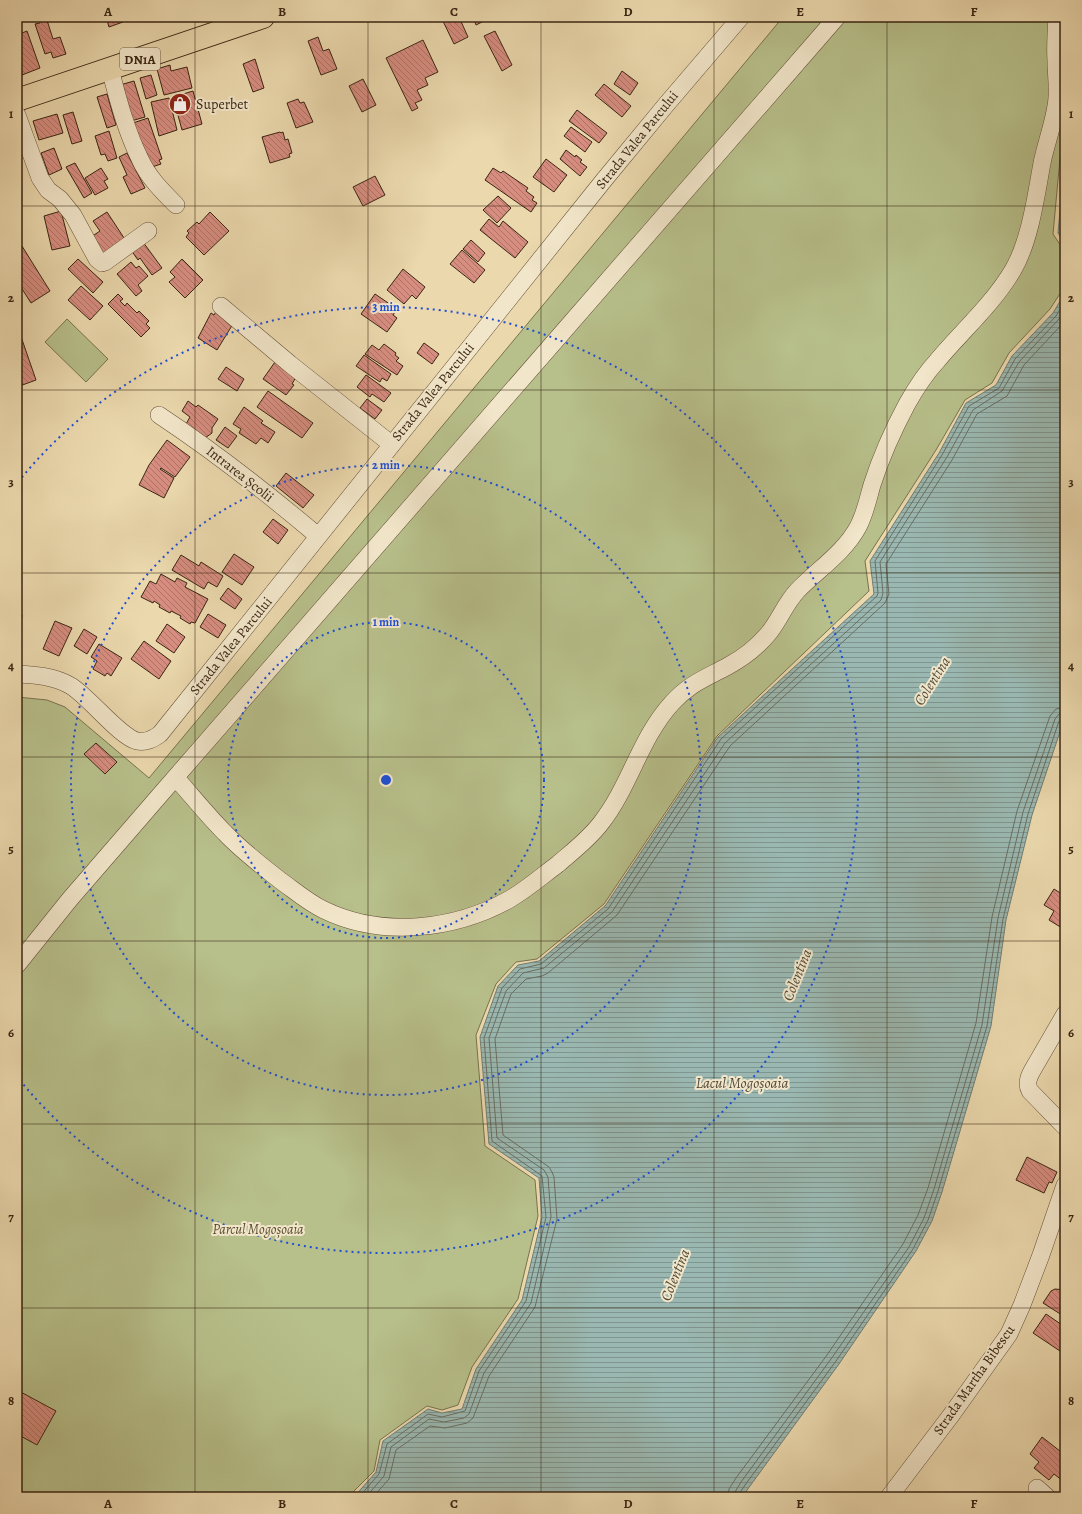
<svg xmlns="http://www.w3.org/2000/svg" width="1082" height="1514" font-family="Alegreya,serif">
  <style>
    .green { fill: #b7bf8a; stroke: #78724e }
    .water { fill: url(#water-rules); stroke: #737d71 }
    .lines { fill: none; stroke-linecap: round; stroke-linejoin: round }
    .shore { stroke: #6a6e62; stroke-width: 1 }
    .building { fill: url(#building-back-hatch); stroke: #392512 }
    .minor-casing { stroke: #665239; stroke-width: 18 }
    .major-casing { stroke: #392512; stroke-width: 24 }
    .minor { stroke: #f2e6ca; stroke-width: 17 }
    .major { stroke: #ebd8ad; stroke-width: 22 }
    .grid { fill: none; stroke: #392512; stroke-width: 1; stroke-opacity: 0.55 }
    .ring { fill: none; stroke: #1d4ed8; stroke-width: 2; stroke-dasharray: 2 4 }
    .labels { text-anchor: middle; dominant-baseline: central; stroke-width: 4; stroke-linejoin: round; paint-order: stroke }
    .shield { fill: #f2e6ca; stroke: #705f49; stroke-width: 1 }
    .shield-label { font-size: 13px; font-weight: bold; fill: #392512 }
    .poi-label { font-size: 14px; fill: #392512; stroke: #f2e6ca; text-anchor: start }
    .street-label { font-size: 14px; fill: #392512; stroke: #f2e6ca }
    .park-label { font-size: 14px; font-style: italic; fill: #584c30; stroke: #f2e6ca }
    .water-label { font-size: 15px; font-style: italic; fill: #514a3a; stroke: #f2e6ca }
    .centre { fill: #1d4ed8; stroke: #f2e6ca; stroke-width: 2 }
    .ring-label { font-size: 12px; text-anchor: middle; font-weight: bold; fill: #1d4ed8; stroke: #f2e6ca; stroke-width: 4; stroke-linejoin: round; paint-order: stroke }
    .neatline { fill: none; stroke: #392512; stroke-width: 1.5 }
    .grid-label { font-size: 13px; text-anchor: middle; font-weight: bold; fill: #392512 }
  </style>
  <defs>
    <pattern id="water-rules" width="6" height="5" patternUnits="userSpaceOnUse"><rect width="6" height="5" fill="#9ab8b1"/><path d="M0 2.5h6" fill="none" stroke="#7f958f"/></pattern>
    <pattern id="building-back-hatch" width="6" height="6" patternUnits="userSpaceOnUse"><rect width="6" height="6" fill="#d78d80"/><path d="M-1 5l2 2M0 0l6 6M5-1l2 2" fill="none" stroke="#af7367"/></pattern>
  </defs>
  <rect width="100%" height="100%" fill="#ebd8ad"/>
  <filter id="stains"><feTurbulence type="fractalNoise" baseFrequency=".005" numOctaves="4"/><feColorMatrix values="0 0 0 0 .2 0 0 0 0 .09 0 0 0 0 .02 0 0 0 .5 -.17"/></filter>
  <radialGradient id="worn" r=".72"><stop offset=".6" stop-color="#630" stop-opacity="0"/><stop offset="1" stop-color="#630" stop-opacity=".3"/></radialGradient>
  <!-- green -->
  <path class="green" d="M783 17H1065V104L1053 234 1065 252V286L1050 309 1009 353 992 383 965 400 936 450 865 561 869 591 717 736 604 904 537 959 516 962 496 984 476 1035 485 1146 535 1180 538 1216 518 1299 472 1367 458 1405 442 1410 427 1406 380 1440 374 1471 348 1497H17V697L47 700 65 707 149 778Z
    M67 319 108 359 86 382 45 342Z"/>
  <!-- water -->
  <path class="water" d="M1065 155V244L1058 233Z
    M1065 293V717L1032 815 1006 920 991 1026 942 1192 932 1221 916 1251 839 1364 742 1497H354L376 1472 383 1441 428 1409 442 1413 462 1409 476 1369 522 1300 542 1217 539 1178 489 1144 480 1037 498 986 518 965 539 961 605 906 718 737 874 594 870 561 939 453 966 403 996 385 1012 356 1053 313Z"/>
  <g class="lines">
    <!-- shore -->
    <path class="shore" d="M359 1497 379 1474 387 1444 428 1414 442 1417 465 1411 479 1371 526 1301 546 1217 542 1176 492 1141 484 1038 502 988 520 969 541 964 608 909 721 739 877 596 878 593 875 561 942 455 969 406 999 388 1015 359 1056 316 1065 301
      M366 1497 384 1476 391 1447 429 1419 444 1422 464 1418 469 1414 484 1373 531 1303 551 1217 548 1177 544 1170 497 1138 489 1038 506 991 523 973 544 968 612 912 725 743 881 600 883 593 880 562 947 457 973 410 1002 391 1019 362 1059 319 1065 310
      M373 1497 389 1479 396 1450 430 1426 445 1428 467 1423 473 1418 489 1376 535 1307 557 1219 554 1177 552 1172 549 1167 503 1135 495 1039 511 994 526 979 542 976 548 973 617 915 730 746 885 603 889 594 886 564 952 460 977 414 1007 396 1024 365 1065 321
      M728 1497 729 1489 736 1478 827 1355 903 1244 918 1215 928 1188 976 1023 992 917 1017 811 1050 716 1056 709 1065 707
      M734 1497 735 1492 741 1482 831 1359 909 1247 924 1218 934 1189 982 1025 998 918 1023 812 1055 719 1059 714 1065 713
      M739 1497V1494L745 1485 836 1361 913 1249 928 1220 938 1191 987 1026 1003 919 1028 814 1059 721 1062 719 1065 718"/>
  </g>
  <!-- building -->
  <path class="building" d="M46 17 53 39 60 37 66 54 53 58 51 52 45 54 35 24 40 23 39 19Z
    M106 17H122L123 22 109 27Z
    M441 17H459L468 37 454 44Z
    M473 17H485L486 20 476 25Z
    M27 31 40 68 22 75 17 59V35Z
    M495 31 512 65 502 71 484 36Z
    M318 37 323 51 329 49 337 69 321 75 308 41Z
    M423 40 438 72 425 78 428 85 417 90 422 100 415 103 418 108 412 111 386 58Z
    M255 59 264 88 253 92 243 64Z
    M170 65 171 71 187 67 192 88 164 95 157 69Z
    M622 71 638 83 630 95 614 84Z
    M151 75 157 95 146 99 140 78Z
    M363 79 376 105 362 112 349 86Z
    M134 81 145 117 131 121 120 85Z
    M604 84 631 106 622 117 595 95Z
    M193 91 202 124 182 130 173 97Z
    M107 94 116 125 107 128 97 97Z
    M169 98 177 130 159 136 151 102Z
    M298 99 300 103 304 102 313 122 296 128 287 103Z
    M577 110 607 133 599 143 569 121Z
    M73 112 82 141 72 144 63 115Z
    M57 114 63 133 39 140 33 121Z
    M148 118 162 159 159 160 161 164 152 167 133 123Z
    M571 127 592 142 585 152 564 136Z
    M109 131 117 158 108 161 105 154 101 155 95 136Z
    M280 132 281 133 283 132 285 140 288 139 292 153 289 154 290 157 270 163 262 137Z
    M54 148 62 169 49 175 41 153Z
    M566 150 575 157 576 155 582 160 580 162 587 167 580 176 560 159Z
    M127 153 145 188 131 194 123 177 127 175 119 157Z
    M546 159 567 175 554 192 533 177Z
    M75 163 92 193 84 198 66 167Z
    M101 168 108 179 104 181 108 188 95 195 85 178Z
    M493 168 501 173 503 171 528 188 526 191 534 197 532 200 537 203 531 212 485 180Z
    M375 176 385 195 363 206 353 187Z
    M498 196 511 208 497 223 483 210Z
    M61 211 70 246 52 250 44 216Z
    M107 212 126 241 103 256 91 237 100 231 93 221Z
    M210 212 229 231 204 255 186 237 189 233 187 231 197 222 199 224Z
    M489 219 499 227 503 221 528 242 515 258 480 230Z
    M17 238 50 291 31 303 17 281Z
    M471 240 485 253 478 262 463 249Z
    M143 242 162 268 152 275 140 258 138 260 131 250Z
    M462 250 485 270 474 283 450 264Z
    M78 259 103 282 93 293 68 269Z
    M182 259 203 280 185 298 169 282 175 277 170 272Z
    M131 262 136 268 139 266 148 276 138 285 142 291 136 296 117 274Z
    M403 269 425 287 416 299 412 295 404 304 387 290Z
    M81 286 103 306 90 320 68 300Z
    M118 294 123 299 120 301 125 306 127 303 137 313 139 311 149 321 146 324 150 328 141 337 108 304Z
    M375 294 397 309 393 315 397 318 387 332 361 314Z
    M217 310 233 324 217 350 198 338 211 313 214 315Z
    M17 325 36 380 17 387Z
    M424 343 439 354 432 364 417 353Z
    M384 344 396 353 395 355 399 358 396 361 403 366 397 375 365 354 372 345 379 350Z
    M364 355 391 374 387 381 382 378 380 382 356 366Z
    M275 362 296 377 292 384 294 385 286 395 263 379Z
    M226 367 244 379 237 391 218 379Z
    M366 375 391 393 384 402 372 394 370 397 357 387Z
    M268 391 313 423 302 438 257 407Z
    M367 399 382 410 375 419 360 408Z
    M188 401 196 407 198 405 218 419 212 428V433L205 438 186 424 190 417 182 411Z
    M244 407 263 421 261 423 275 432 268 443 261 438 256 444 239 433 241 429 233 424Z
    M225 427 237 436 228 448 216 440Z
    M167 440 190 457 175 477 161 468 160 469 174 478 164 498 139 485 149 465Z
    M286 473 314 495 303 508 276 486Z
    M273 519 288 530 278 544 263 532Z
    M234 554 254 567 242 585 222 572Z
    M181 555 199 566 201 562 223 576 217 587 208 582 204 589 172 570Z
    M161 574 175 582 177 578 187 583 185 587 208 599 195 623 191 622 190 624 180 618 181 616 171 611 170 613 159 607 160 605 154 601 153 603 141 597 150 581 156 584Z
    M228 588 242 599 235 609 220 599Z
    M17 607H20L19 615H22L21 625H19L18 633Z
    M208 614 226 625 218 638 200 627Z
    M55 621 72 628 59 656 43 649Z
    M167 624 185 637 174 653 156 641Z
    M84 629 97 637 87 654 74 646Z
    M144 641 171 661 159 679 131 659Z
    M99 644 122 658 111 676 107 673 105 676 93 669 97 661 91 657Z
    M96 743 117 762 105 774 84 754Z
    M1054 889 1065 896V922L1062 928 1049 920 1054 911 1044 905Z
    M1027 1157 1057 1172 1052 1183 1049 1182 1044 1193 1016 1180Z
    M1055 1289 1065 1290V1317L1043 1303 1051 1291Z
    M1046 1314 1065 1327V1343L1060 1351 1033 1333Z
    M17 1390 56 1411 37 1445 17 1434Z
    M1042 1437 1065 1455V1478L1063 1481 1054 1474 1049 1480 1034 1468 1039 1462 1030 1454Z"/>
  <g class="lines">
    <!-- minor casing -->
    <g class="minor-casing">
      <path id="minor" d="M110 69C118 99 126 131 140 159 148 177 162 191 176 205
        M17 115 40 178 48 190 60 199 73 215 97 259 102 263 105 262 148 231
        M221 306 290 364 391 444
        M159 415C215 452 267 493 318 536
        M17 674C36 675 54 676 71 686 89 697 120 737 137 741 146 743 153 739 160 734L604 180 665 106 741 17
        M176 778C192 796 208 816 225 833 242 851 262 866 281 881 295 891 309 903 324 910 382 938 455 930 510 899 527 889 542 876 558 864 573 851 589 839 601 823 630 786 640 738 672 703 690 683 706 678 728 666 743 658 757 647 768 634 779 621 785 604 797 591 817 570 844 553 858 527 865 514 868 499 872 485 881 457 893 430 907 404 916 388 925 374 937 361 962 331 993 304 1013 270 1030 241 1036 196 1042 163 1046 144 1053 125 1056 106 1059 91 1056 76 1056 61 1055 47 1056 32 1057 17
        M17 965 70 899 160 795 837 17
        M1065 1014 1032 1071C1028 1078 1026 1084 1030 1091L1065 1127
        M1037 1488 1047 1497
        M889 1497 952 1414 1009 1334 1022 1305 1041 1255 1065 1185"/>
    </g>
    <!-- major casing -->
    <g class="major-casing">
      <path id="major" d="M17 100 263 17"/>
    </g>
    <!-- minor -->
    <use href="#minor" class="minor"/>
    <!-- major -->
    <use href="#major" class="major"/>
  </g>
  <!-- grid -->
  <path class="grid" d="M195 17V1497M368 17V1497M541 17V1497M714 17V1497M887 17V1497M17 206H1065M17 390H1065M17 573H1065M17 757H1065M17 941H1065M17 1124H1065M17 1308H1065"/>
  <!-- distance rings -->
  <g class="ring">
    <circle cx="386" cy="780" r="158"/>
    <circle cx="386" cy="780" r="315"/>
    <path d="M18 482A473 473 0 1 1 18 1078"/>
  </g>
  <!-- icons -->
  <defs>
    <g id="shop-disc" transform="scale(1.15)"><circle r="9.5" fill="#8f2418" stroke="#f2e6ca"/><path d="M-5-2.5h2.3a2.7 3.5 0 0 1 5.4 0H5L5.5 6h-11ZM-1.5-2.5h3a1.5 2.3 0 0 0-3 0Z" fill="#fff"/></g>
  </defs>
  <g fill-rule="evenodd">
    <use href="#shop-disc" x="180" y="104"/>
  </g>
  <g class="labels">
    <!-- shield labels -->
    <rect class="shield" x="120" y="48" width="40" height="22" rx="3"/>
    <g class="shield-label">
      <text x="140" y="59">DN1A</text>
    </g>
    <!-- poi labels -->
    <g class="poi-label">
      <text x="196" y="104">Superbet</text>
    </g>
    <!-- street labels -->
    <g class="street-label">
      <text transform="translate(637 140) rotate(-51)">Strada Valea Parcului</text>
      <text transform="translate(433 392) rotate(-51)">Strada Valea Parcului</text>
      <text transform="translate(240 474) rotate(38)">Intrarea Școlii</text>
      <text transform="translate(231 646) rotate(-51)">Strada Valea Parcului</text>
      <text transform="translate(974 1380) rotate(-55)">Strada Martha Bibescu</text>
    </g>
    <!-- park labels -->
    <g class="park-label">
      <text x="258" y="1229">Parcul Mogoșoaia</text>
    </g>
    <!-- water labels -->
    <g class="water-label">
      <text transform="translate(932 681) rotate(-58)">Colentina</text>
      <text transform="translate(797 975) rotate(-68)">Colentina</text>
      <text x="742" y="1083">Lacul Mogoșoaia</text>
      <text transform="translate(675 1275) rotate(-68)">Colentina</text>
    </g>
  </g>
  <circle cx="386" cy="780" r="6" class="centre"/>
  <g class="ring-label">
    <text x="386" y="311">3 min</text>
    <text x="386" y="469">2 min</text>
    <text x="386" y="626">1 min</text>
  </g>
  <!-- margin -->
  <rect width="1082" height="1514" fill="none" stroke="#ebd8ad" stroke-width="44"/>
  <rect x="22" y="22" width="1038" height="1470" class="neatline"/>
  <g class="grid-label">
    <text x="108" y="16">A</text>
    <text x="282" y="16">B</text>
    <text x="454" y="16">C</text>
    <text x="628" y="16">D</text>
    <text x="800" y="16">E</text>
    <text x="974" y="16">F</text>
    <text x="11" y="118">1</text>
    <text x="1071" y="118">1</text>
    <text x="11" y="302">2</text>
    <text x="1071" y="302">2</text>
    <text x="11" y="486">3</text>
    <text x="1071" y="486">3</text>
    <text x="11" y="670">4</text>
    <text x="1071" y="670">4</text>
    <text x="11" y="853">5</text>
    <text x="1071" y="853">5</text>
    <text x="11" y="1037">6</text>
    <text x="1071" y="1037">6</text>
    <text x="11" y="1221">7</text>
    <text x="1071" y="1221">7</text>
    <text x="11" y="1405">8</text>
    <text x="1071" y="1405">8</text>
    <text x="108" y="1508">A</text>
    <text x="282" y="1508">B</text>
    <text x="454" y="1508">C</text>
    <text x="628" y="1508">D</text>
    <text x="800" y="1508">E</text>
    <text x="974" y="1508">F</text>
  </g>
  <rect width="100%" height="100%" filter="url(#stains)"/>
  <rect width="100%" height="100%" fill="url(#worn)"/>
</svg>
